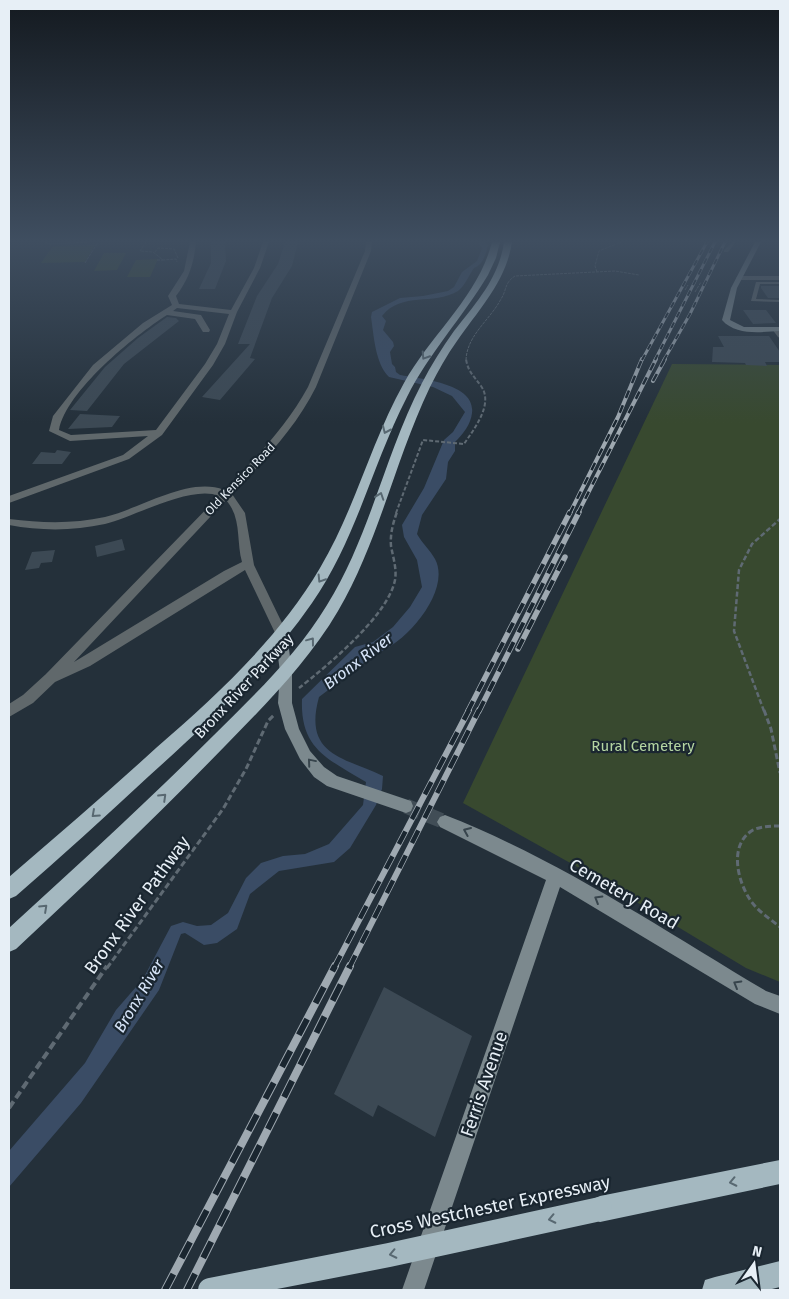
<svg xmlns="http://www.w3.org/2000/svg" width="789" height="1299" font-family="'Fira Sans',sans-serif">
  <style>
    .green { fill: #38492f }
    .water { fill: #3a4c65 }
    .building { fill: #3c4954 }
    .lines { fill: none; stroke-linecap: round; stroke-linejoin: round }
    .secondary-tunnel { stroke: #414d56; stroke-width: 15; stroke-dasharray: 15 8; stroke-linecap: butt }
    .path-far4 { stroke: #5f6a73; stroke-width: 1; stroke-dasharray: 3 1; stroke-linecap: butt }
    .path-far3 { stroke: #5f6a73; stroke-width: 2; stroke-dasharray: 4 2; stroke-linecap: butt }
    .path-far2 { stroke: #5f6a73; stroke-width: 2.5; stroke-dasharray: 5 2.5; stroke-linecap: butt }
    .path-far1 { stroke: #5f6a73; stroke-width: 3; stroke-dasharray: 6 3; stroke-linecap: butt }
    .path { stroke: #5f6a73; stroke-width: 4; stroke-dasharray: 8 4; stroke-linecap: butt }
    .lane { fill: #60686b; fill-rule: evenodd }
    .street { fill: #60686b; fill-rule: evenodd }
    .secondary { fill: #7c898e; fill-rule: evenodd }
    .highway { fill: #a4b8c0; fill-rule: evenodd }
    .rail-far4-casing { stroke: #9fa9b1; stroke-width: 3 }
    .rail-far3-casing { stroke: #9fa9b1; stroke-width: 4 }
    .rail-far2-casing { stroke: #9fa9b1; stroke-width: 5.5 }
    .rail-far1-casing { stroke: #9fa9b1; stroke-width: 6 }
    .rail-casing { stroke: #9fa9b1; stroke-width: 8 }
    .rail-far4 { stroke: #1a2630; stroke-width: 2; stroke-dasharray: 6; stroke-linecap: butt }
    .rail-far3 { stroke: #1a2630; stroke-width: 2.5; stroke-dasharray: 8; stroke-linecap: butt }
    .rail-far2 { stroke: #1a2630; stroke-width: 4; stroke-dasharray: 11; stroke-linecap: butt }
    .rail-far1 { stroke: #1a2630; stroke-width: 4.5; stroke-dasharray: 14; stroke-linecap: butt }
    .rail { stroke: #1a2630; stroke-width: 6; stroke-dasharray: 18; stroke-linecap: butt }
    .highway-bridge { stroke: #a4b8c0; stroke-width: 24 }
    .oneway { stroke: #586871 }
    .oneway2 { stroke: #37444c }
    .labels { text-anchor: middle; dominant-baseline: central; stroke-width: 4.5; stroke-linejoin: round; paint-order: stroke }
    .far-street-label { font-size: 12px; fill: #e7eff6; stroke: #1a2630 }
    .street-label { font-size: 15px; fill: #e7eff6; stroke: #1a2630 }
    .park-label { font-size: 15px; fill: #b5d5a2; stroke: #1a2630 }
    .water-label { font-size: 16px; font-style: italic; fill: #d7e5f9; stroke: #1a2630 }
    .near-street-label { font-size: 18px; fill: #e7eff6; stroke: #1a2630 }
  </style>
  <rect width="100%" height="100%" fill="#24303a"/>
  <!-- green -->
  <path class="green" d="M95 245 85 262 41 263 53 246Z
    M104 253H126L117 270 94 271Z
    M158 259 150 277H127L136 260Z
    M672 364 780 365V982L746 968 590 874 463 803Z"/>
  <!-- water -->
  <path class="water" d="M479 242H485L488 245C486 254 483 265 474 268 469 275 465 286 458 291 433 306 402 291 382 316L386 321 383 330 393 342 394 346 390 352 392 364 395 367 396 372 400 375C420 379 476 383 472 413 471 424 463 434 455 442V451L448 462 446 479 422 515 417 534C422 543 430 550 435 559 452 591 405 644 377 653L319 697C303 755 343 757 383 776L382 789 376 805 350 848 334 862 279 871 250 894 237 929 217 943 204 945 185 933 181 934 159 990 81 1103 9 1187V1151L85 1063 116 1010 143 979 171 926 183 922 197 926 211 925 228 913 246 878 261 863 283 856 305 854 329 844 363 805 366 782C328 759 300 749 302 699L355 647 373 642 393 627 410 607 422 587 417 560 404 537 402 525 424 488 444 440 453 432 465 412 452 396 433 387 389 377C375 363 374 336 371 317L372 312 400 298 423 296 448 291 454 287 462 272 477 261 482 249Z"/>
  <!-- building -->
  <path class="building" d="M211 242H225L226 261 215 289H199L211 263Z
    M285 242H298L292 266 272 298 250 358 255 359 220 400 202 397 250 344H238L257 296 278 264Z
    M761 286H780V298H768L761 288Z
    M743 310H766L776 323 753 324Z
    M167 317 176 318 179 321 124 364 87 411 70 410 105 367 138 338Z
    M718 336H769L780 352V362H765L767 366 746 365 745 363 712 362 713 347H724Z
    M80 414 120 416 112 427 68 429Z
    M57 450 71 452 62 464H32L41 452 55 453Z
    M122 539 125 550 97 557 95 546Z
    M55 550 52 562 41 563 39 568 25 570 32 552Z
    M384 987 472 1036 435 1137 378 1105 373 1117 334 1094Z"/>
  <g class="lines">
    <!-- secondary-tunnel -->
    <path class="secondary-tunnel" d="M406 806 445 822"/>
    <!-- path-far4 -->
    <path class="path-far4" d="M45 242 51 244 89 242
      M146 242 140 251 153 252 163 260 176 259 177 262
      M155 252 158 248 174 249 178 258
      M157 260H163
      M85 263 98 242
      M597 272 595 266 599 251 621 242
      M685 290 688 285
      M695 292 701 282
      M466 360C467 335 490 320 501 299 507 290 504 283 515 276L615 271 639 275"/>
    <!-- path-far3 -->
    <path class="path-far3" d="M396 513 423 440 464 444C474 429 494 404 481 386 474 376 468 372 466 359"/>
    <!-- path-far2 -->
    <path class="path-far2" d="M299 688C327 666 388 616 395 580 397 569 393 557 391 546 390 534 393 523 397 512
      M764 711 734 631 739 570 752 544 780 519"/>
    <!-- path-far1 -->
    <path class="path-far1" d="M764 710 771 729 780 773
      M780 826C771 826 762 826 753 830 729 844 737 879 749 898 756 910 769 918 780 927
      M107 968 223 809 246 769 268 721 274 715"/>
    <!-- path -->
    <path class="path" d="M9 1108 107 966"/>
    <!-- lane -->
    <path class="lane" d="M732 242H736L728 252H724V250Z
      M756 282H780V284H760L756 299 780 300V302L751 301Z
      M773 328H777L780 333V338L778 337 772 329Z"/>
    <!-- street -->
    <path class="street" d="M190 242H196C194 263 189 279 176 296L179 304 231 310 254 268 263 242H269L260 268 237 312 225 344 213 365 162 435 129 459 9 503V496L123 455 148 436 70 441 49 431 53 416 93 365 143 323 172 305 168 296 184 271ZM177 308 229 314 217 344 205 364 156 430 71 435 59 430C66 391 134 336 167 315L195 319 203 332H209L210 330 201 315 173 311Z
      M366 242H372L371 251 316 387C295 429 264 460 232 494L245 513 254 565 283 625 287 634 285 637H277L245 570 90 666 55 682 33 703 9 717V704L23 695 46 674 219 496C192 484 134 517 105 524 73 531 41 531 9 525V519C42 523 73 524 105 517 140 509 189 476 224 490 256 458 286 427 308 387L365 251ZM226 500C242 518 236 541 242 562L224 571 74 662Z
      M780 276V280H739L736 278 739 276Z"/>
    <!-- secondary -->
    <path class="secondary" d="M755 242H761L737 288 730 320 744 327H780V331C761 332 736 336 722 320L731 288Z
      M281 629 285 631 287 634 292 672V703L299 729 310 751 324 767 337 776 411 801 413 806 411 811 406 813 327 786 314 777 300 759 285 729 278 703 280 672 275 634 277 631Z
      M445 815C558 859 662 929 766 991L780 996V1014L755 1004 560 887 424 1290H402L546 880 440 827 437 822 440 817Z"/>
    <!-- highway -->
    <path class="highway" d="M492 242H500L496 258 488 275C463 317 429 353 407 397 372 465 356 540 312 603 267 668 208 723 149 776 105 817 61 857 16 896L9 899V877C59 834 108 792 156 748 217 695 279 638 320 568 355 509 371 442 404 383 431 334 478 297 492 242Z
      M504 242H512C506 282 479 309 457 341 447 355 438 371 430 387 395 460 379 541 338 611 308 662 266 704 225 746 157 816 87 883 16 949L9 952V928C78 865 147 802 214 735 254 695 297 655 327 605 370 536 385 454 422 383 431 365 442 348 454 331 476 303 499 278 504 242Z
      M780 1160V1184L600 1222 591 1218 587 1209 591 1200 600 1196Z
      M780 1261V1287L768 1290H702L705 1280 715 1277Z"/>
    <!-- rail-far4 casing -->
    <g class="rail-far4-casing">
      <path id="rail-far4" d="M642 360 707 242
        M655 360 715 242
        M664 360 690 314 725 242"/>
    </g>
    <!-- rail-far3 casing -->
    <g class="rail-far3-casing">
      <path id="rail-far3" d="M653 381 665 359
        M570 513 618 417 642 359
        M578 513 656 359"/>
    </g>
    <!-- rail-far2 casing -->
    <g class="rail-far2-casing">
      <path id="rail-far2" d="M518 649 565 557
        M468 711 570 512
        M479 711 579 512"/>
    </g>
    <!-- rail-far1 casing -->
    <g class="rail-far1-casing">
      <path id="rail-far1" d="M334 968 469 710
        M349 968 479 710"/>
    </g>
    <!-- rail casing -->
    <g class="rail-casing">
      <path id="rail" d="M165 1290 335 966
        M187 1290 350 966"/>
    </g>
    <!-- rail-far4 -->
    <use href="#rail-far4" class="rail-far4"/>
    <!-- rail-far3 -->
    <use href="#rail-far3" class="rail-far3"/>
    <!-- rail-far2 -->
    <use href="#rail-far2" class="rail-far2"/>
    <!-- rail-far1 -->
    <use href="#rail-far1" class="rail-far1"/>
    <!-- rail -->
    <use href="#rail" class="rail"/>
    <!-- highway-bridge -->
    <path class="highway-bridge" d="M210 1290 389 1255 600 1209"/>
  </g>
  <!-- one-way arrows -->
  <defs><path id="oneway-chevron" d="M-2-3.5L2.5 0L-2 3.5" fill="none" stroke-width="1.6" stroke-linecap="round" stroke-linejoin="round" transform="scale(1.25)"/></defs>
  <g class="oneway">
    <use href="#oneway-chevron" transform="translate(425 356) rotate(123)"/>
    <use href="#oneway-chevron" transform="translate(386 430) rotate(114)"/>
    <use href="#oneway-chevron" transform="translate(380 496) rotate(-71)"/>
    <use href="#oneway-chevron" transform="translate(321 579) rotate(122)"/>
    <use href="#oneway-chevron" transform="translate(311 641) rotate(-53)"/>
    <use href="#oneway-chevron" transform="translate(163 797) rotate(-44)"/>
    <use href="#oneway-chevron" transform="translate(95 814) rotate(138)"/>
    <use href="#oneway-chevron" transform="translate(44 908) rotate(-43)"/>
    <use href="#oneway-chevron" transform="translate(733 1182) rotate(168)"/>
    <use href="#oneway-chevron" transform="translate(552 1219) rotate(168)"/>
    <use href="#oneway-chevron" transform="translate(393 1254) rotate(168)"/>
  </g>
  <g class="oneway2">
    <use href="#oneway-chevron" transform="translate(311 762) rotate(-130)"/>
    <use href="#oneway-chevron" transform="translate(467 831) rotate(-157)"/>
    <use href="#oneway-chevron" transform="translate(598 899) rotate(-149)"/>
    <use href="#oneway-chevron" transform="translate(737 984) rotate(-150)"/>
  </g>
  <!-- sky -->
  <linearGradient id="sky" x2="0" y2="1"><stop stop-color="#141a20"/><stop offset="0.57" stop-color="#3f4e60"/><stop offset="1" stop-color="#3f4e60" stop-opacity="0"/></linearGradient>
  <rect width="789" height="423" fill="url(#sky)"/>
  <g class="labels">
    <!-- far-street labels -->
    <g class="far-street-label">
      <text transform="translate(240 479) rotate(-46)">Old Kensico Road</text>
    </g>
    <!-- street labels -->
    <g class="street-label">
      <text transform="translate(244 686) rotate(-47)">Bronx River Parkway</text>
    </g>
    <!-- park labels -->
    <g class="park-label">
      <text x="643" y="746">Rural Cemetery</text>
    </g>
    <!-- water labels -->
    <g class="water-label">
      <text transform="translate(358 661) rotate(-37)">Bronx River</text>
      <text transform="translate(139 996) rotate(-59)">Bronx River</text>
    </g>
    <!-- near-street labels -->
    <g class="near-street-label">
      <text transform="translate(624 894) rotate(30)">Cemetery Road</text>
      <text transform="translate(137 905) rotate(-54)">Bronx River Pathway</text>
      <text transform="translate(484 1084) rotate(-71)">Ferris Avenue</text>
      <text transform="translate(490 1207) rotate(-12)">Cross Westchester Expressway</text>
    </g>
  </g>
  <!-- border -->
  <rect width="789" height="1299" fill="none" stroke="#e7eff6" stroke-width="20"/>
  <!-- north arrow -->
  <g transform="translate(754 1264) rotate(14)" stroke="#1a2630" stroke-width="4" paint-order="stroke">
  <path d="M0-4L9 19L0 12L-9 19Z" fill="#e7eff6"/>
  <text y="-8" font-size="14" font-weight="bold" text-anchor="middle" fill="#e7eff6">N</text>
  </g>
</svg>
